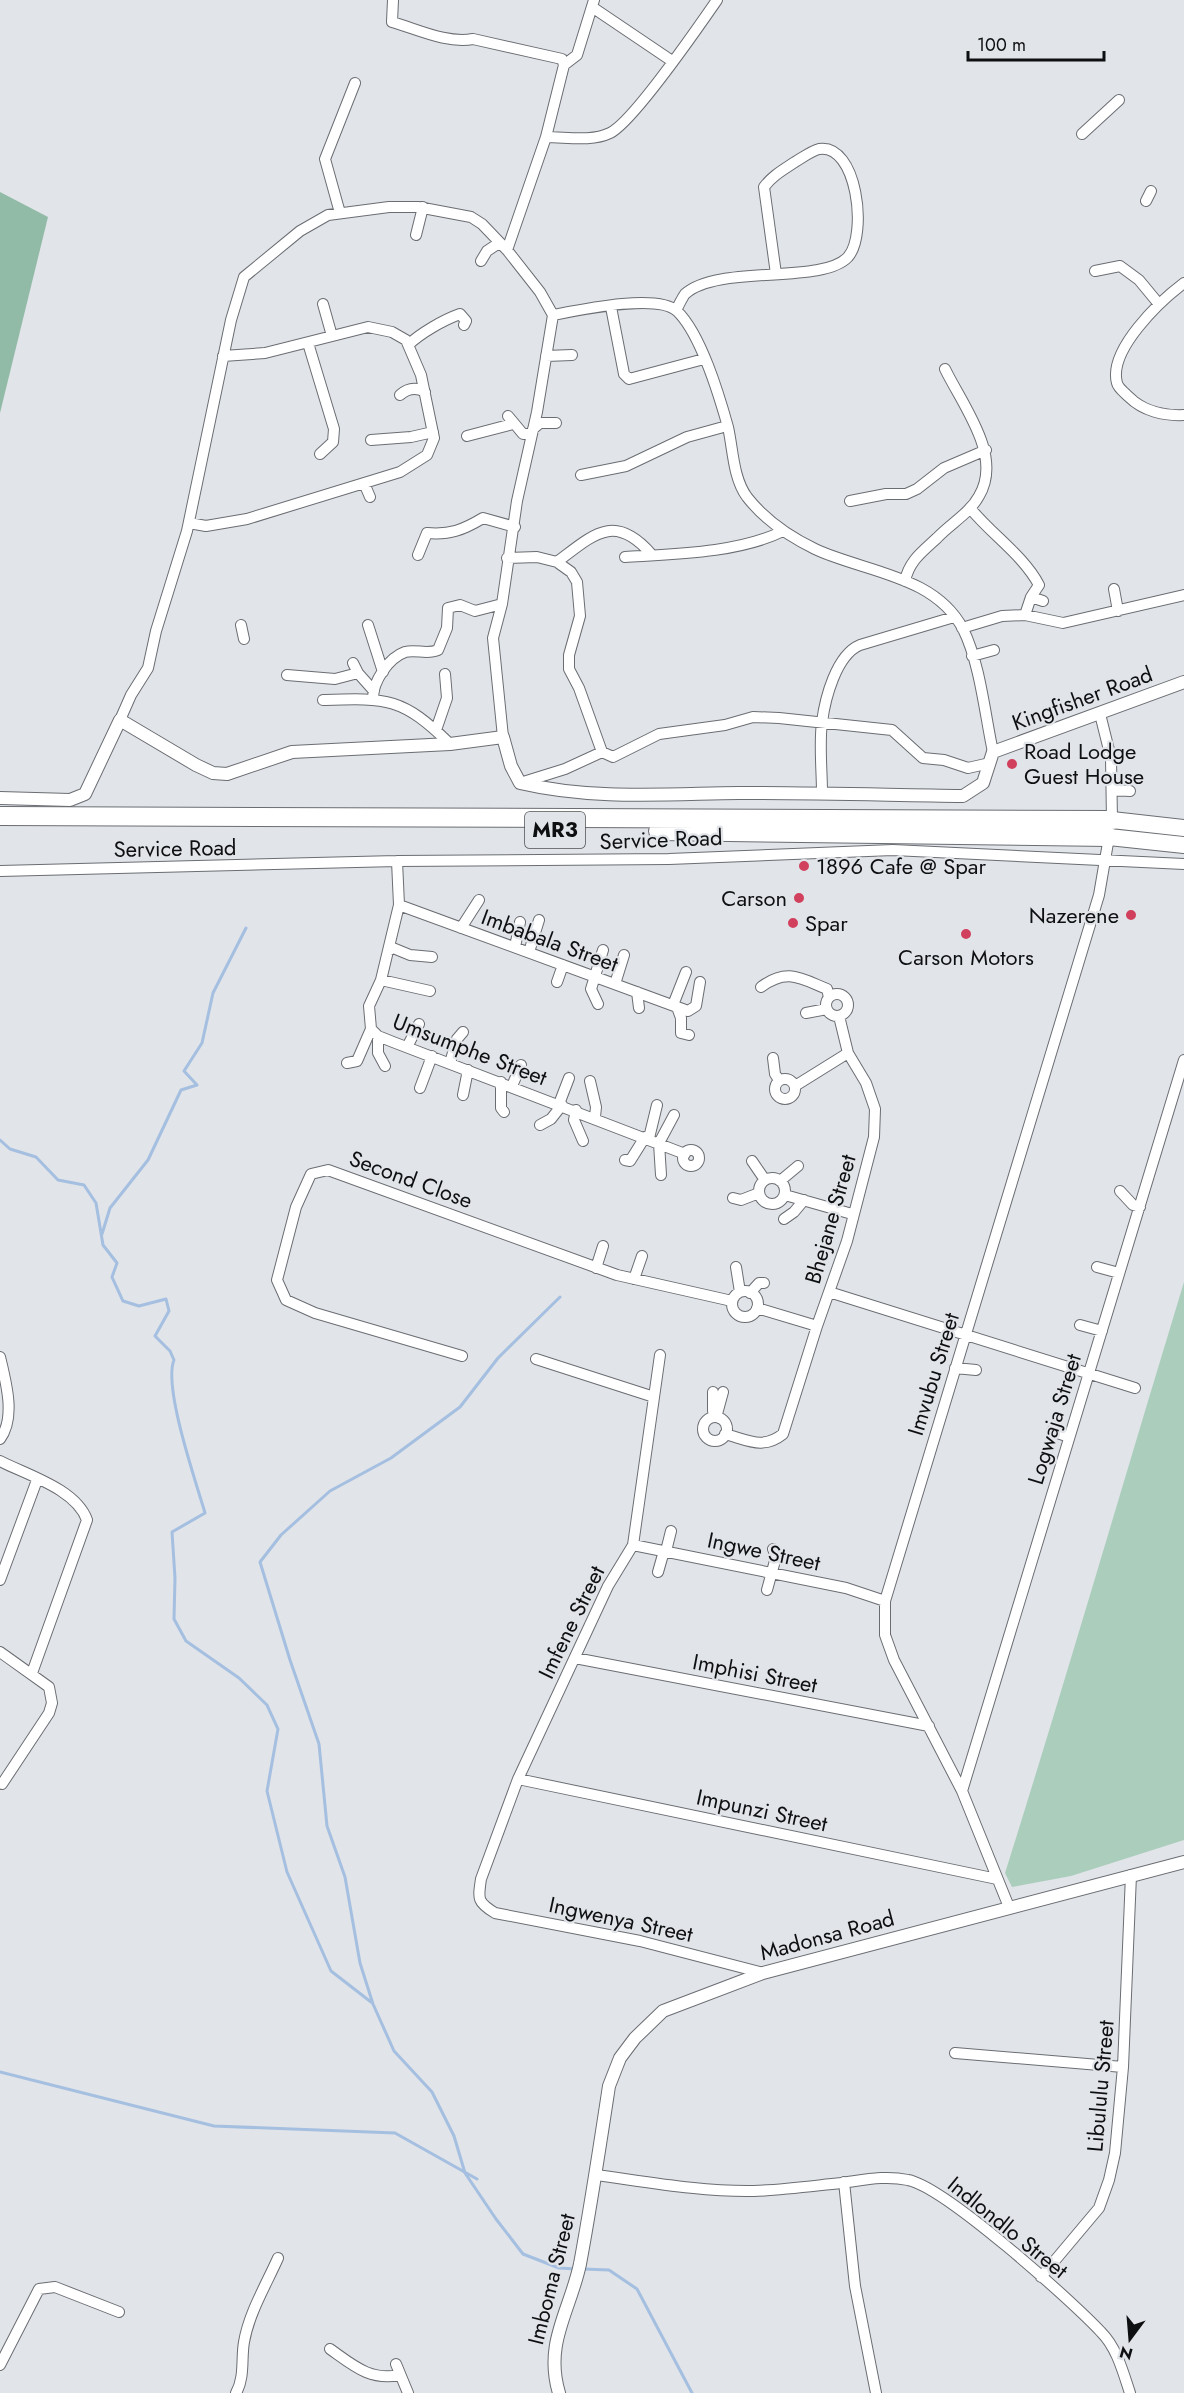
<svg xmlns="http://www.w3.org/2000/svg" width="1184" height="2393" font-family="Jost,sans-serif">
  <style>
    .green { fill: #abcdbc }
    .forest { fill: #91bba6 }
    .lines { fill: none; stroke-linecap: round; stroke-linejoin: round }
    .stream { stroke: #a5bfe0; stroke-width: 3 }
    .minor-casing { stroke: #6a6d72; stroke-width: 12 }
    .tertiary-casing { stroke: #6a6d72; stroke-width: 14 }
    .trunk-casing { stroke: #6a6d72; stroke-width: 18 }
    .motorway-casing { stroke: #6a6d72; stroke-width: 20 }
    .minor { stroke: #fff; stroke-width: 10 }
    .tertiary { stroke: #fff; stroke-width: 12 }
    .trunk { stroke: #fff; stroke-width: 16 }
    .motorway { stroke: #fff; stroke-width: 18 }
    .poi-dot { fill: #d1415d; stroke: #e1e4e9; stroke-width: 2 }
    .labels { text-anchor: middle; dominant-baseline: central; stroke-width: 4.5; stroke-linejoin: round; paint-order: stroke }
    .shield { fill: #e1e4e9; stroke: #4d4f52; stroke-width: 1.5 }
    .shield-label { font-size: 21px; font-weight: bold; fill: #0e0f11 }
    .street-label { font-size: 22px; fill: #0e0f11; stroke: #e1e4e9 }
    .poi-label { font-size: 22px; fill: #0e0f11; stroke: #e1e4e9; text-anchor: start }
  </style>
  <rect width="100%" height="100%" fill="#e1e4e9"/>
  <!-- green -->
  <path class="green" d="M1184 1282V1840L1071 1876 1012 1887 1005 1873C1067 1676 1124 1479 1184 1282Z"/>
  <!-- forest -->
  <path class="forest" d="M0 192 48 217 0 413Z"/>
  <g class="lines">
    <!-- stream -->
    <path class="stream" d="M0 1140 10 1149 36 1157 58 1180 84 1185 96 1203 103 1245 117 1263 112 1277 123 1301 139 1306 166 1299 169 1311 155 1336 170 1351 174 1360C163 1387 196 1482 205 1513L172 1532 175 1578 174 1619 186 1641 239 1678 267 1705 278 1729 267 1791 287 1872 331 1971 371 2002
      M102 1234 110 1208 148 1160 181 1090 197 1085 184 1071 202 1043 213 993 246 928
      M560 1297 498 1358 460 1407 391 1458 330 1491 281 1535 260 1562 290 1660 319 1744 327 1826 345 1877 360 1963 373 2004 394 2051 432 2092 454 2136 465 2173 496 2219 523 2254 559 2268 576 2269
      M0 2072 214 2126 395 2133 477 2179
      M583 2269 609 2270 637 2289 692 2393"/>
    <!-- minor casing -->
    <g class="minor-casing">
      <path id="minor" d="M393 0 392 22C417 29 447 44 473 39L562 59 564 65
        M592 7 672 61
        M1082 134 1119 100
        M546 137C567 137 591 142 610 133 633 122 699 26 717 0
        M1146 201 1151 191
        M340 213 325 159 355 83
        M416 235 423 207
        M507 250 546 137 564 65 577 55 594 0
        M481 261 487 251 499 243
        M1095 271 1120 266 1139 280 1158 303
        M1184 283C1160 301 1108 350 1117 383 1118 388 1125 393 1129 397 1143 411 1164 416 1184 415
        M323 304 332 336
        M611 307 624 374 629 379 704 359
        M676 310C679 305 682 298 685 294 718 264 822 285 848 257 868 234 857 143 819 149 811 151 802 158 795 162 783 170 772 176 764 187L776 274
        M553 315C579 310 657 293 677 311 701 334 719 395 728 427 733 449 733 478 747 497 765 520 788 536 815 549 864 572 935 575 963 629 980 663 985 715 993 752
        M308 343 334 429 333 442 320 454
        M408 345C421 333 443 320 460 314L466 321 464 325
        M546 356 572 355
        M400 395C408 388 416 387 425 392
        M508 416 523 434H532
        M533 429 540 423H556
        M467 436 513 424
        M371 440 411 437 433 432
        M581 475 626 466 687 437 727 426
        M364 483 370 497
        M850 501 886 494H906L917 489 944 468 986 450
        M970 508C992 535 1023 555 1039 585L1031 597 1025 615
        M189 523 206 526 247 519 400 472 427 455 434 438 421 375 406 340 392 332 368 327 265 353 223 356
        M418 555 427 533C450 535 463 530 483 518L515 527
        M625 557C674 554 739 553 783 531
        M507 558 537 557 557 562 571 572 577 582 580 616 569 655V669L579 688 602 752
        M557 562C594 534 615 512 652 555
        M905 581C909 561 922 552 937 538 950 524 970 513 979 496 1003 456 963 406 945 369
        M1114 589 1118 611
        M1031 597 1043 601
        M241 625 244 639
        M368 625 383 672
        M962 628 1002 616 1025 615 1063 623 1184 595
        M972 656 994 650
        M353 663 358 673 374 691
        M287 675 335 679 358 673
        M373 698C373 682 388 658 405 652 416 649 427 655 438 650L447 628 448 608 460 605 475 611 502 604
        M323 700C387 698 402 697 450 744
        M1100 714 1111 758 1112 820
        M120 720 131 695 148 668 156 631 187 531 231 320 244 277 300 231 328 215 389 207H418L471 217 482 224 507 250 540 292 553 315 537 412 517 501 502 604 493 638 503 737
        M436 730 447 698 445 674
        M520 783 565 769 602 752 613 757 659 734 725 725 753 717 779 718 892 730 923 758 944 760 968 768 990 763
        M1112 790 1130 791
        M822 793C822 770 819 745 822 722 825 699 836 655 860 645L954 617
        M397 861 399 905 381 980 369 1006 371 1029 378 1036 393 1042 685 1154
        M0 871 397 861 669 859 893 850 1184 864
        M399 905 688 1011 696 1006 700 982
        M461 928 479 900
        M515 947 520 922
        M388 951 393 948 410 955 432 957
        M529 952 539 920
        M381 980 430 991
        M557 982 563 965
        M615 984 624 955
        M761 987C787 968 800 978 827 989L829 997
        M637 992 639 1008
        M826 1005a11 11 0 1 1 22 0a11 11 0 1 1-22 0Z
        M598 1004 591 989 603 950
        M673 1005 686 972
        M677 1007 681 1018V1033L689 1035
        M806 1013 827 1009
        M378 1036V1053L385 1066
        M407 1047 419 1024
        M773 1058 775 1074 779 1080
        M347 1063 357 1061 371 1029
        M450 1063 457 1039 463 1032
        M775 1089a10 10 0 1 1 20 0a10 10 0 1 1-20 0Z
        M590 1081 596 1107 595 1117
        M501 1082V1108L504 1112
        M512 1086 521 1065
        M795 1086 848 1053
        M420 1088 432 1056
        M463 1095 468 1070
        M559 1104 569 1078
        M576 1110 574 1120 583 1141
        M540 1125 551 1119 562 1105
        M649 1138 657 1105
        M683 1158a8 8 0 1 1 16 0a8 8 0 1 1-16 0Z
        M625 1160 630 1161 645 1137
        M752 1161 765 1180
        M661 1175 659 1143 674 1115
        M759 1191a13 13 0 1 1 26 0a13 13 0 1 1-26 0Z
        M780 1181 798 1166
        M1120 1191 1133 1205 1140 1207
        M785 1195 852 1214
        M733 1198 741 1200 759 1193
        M784 1219 794 1212 804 1200
        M736 1267 740 1292
        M1097 1267 1119 1273
        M596 1268 603 1246
        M634 1279 642 1256
        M732 1304a13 13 0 1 1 26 0a13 13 0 1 1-26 0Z
        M829 1292 1135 1388
        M750 1293 759 1283H764
        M757 1308 817 1326
        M1080 1325 1102 1331
        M660 1355 633 1545 608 1586 518 1779 481 1879C478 1899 477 1902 495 1913L640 1941 763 1973
        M462 1356 315 1313 286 1300 277 1280 296 1207 311 1174 328 1170 617 1275 732 1301
        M0 1357C6 1382 16 1418 0 1439
        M536 1359 654 1397
        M955 1368 976 1370
        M713 1411V1392
        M703 1429a12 12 0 1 1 24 0a12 12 0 1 1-24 0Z
        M719 1418 717 1414 723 1392
        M1052 1431 1069 1437
        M725 1434C748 1440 763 1450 783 1434L817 1326 847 1241 874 1137 875 1109 866 1083 848 1053 839 1016
        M0 1461C27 1475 76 1489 87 1520L32 1673
        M633 1545 846 1588 885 1601
        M666 1551 671 1531
        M658 1572 664 1551
        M0 1580 37 1480
        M767 1590 776 1557 773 1549
        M0 1652 49 1687 52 1703 49 1713 2 1784
        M575 1658 929 1726
        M518 1779 997 1879
        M962 1791 1184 1060
        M1009 1907 962 1791 894 1660 885 1635V1601L1099 895 1109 837
        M955 2053 1123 2067
        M596 2175C648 2182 702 2192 754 2191 783 2190 812 2186 841 2183 864 2180 885 2175 908 2180 945 2187 1072 2301 1101 2332 1117 2348 1123 2372 1130 2393
        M844 2182 855 2286 876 2393
        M1041 2277 1099 2208 1109 2180 1115 2153 1123 2067 1131 1875
        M330 2349C354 2366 370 2381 400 2375
        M396 2364 408 2393
        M0 2365 39 2289 55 2287 119 2312
        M236 2393C245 2377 241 2359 244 2342 249 2313 266 2285 278 2258"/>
    </g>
    <!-- tertiary casing -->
    <g class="tertiary-casing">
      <path id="tertiary" d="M0 798 70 800 85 794 120 720 196 765 213 773 227 774 292 752 450 744 503 737 511 766 520 783C592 800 665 794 739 793 813 793 888 795 963 796L983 783 993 752 1184 682
        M559 2393C544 2343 570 2311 580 2264 591 2205 600 2145 609 2086L620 2058 635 2038 663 2011 763 1973 1184 1862"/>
    </g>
    <!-- trunk casing -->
    <g class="trunk-casing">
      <path id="trunk" d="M1112 820 1184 828
        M1109 837 1184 845"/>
    </g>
    <!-- motorway casing -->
    <g class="motorway-casing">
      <path id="motorway" d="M0 816 1112 820
        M658 831 1109 837"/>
    </g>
    <!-- minor -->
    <use href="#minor" class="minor"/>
    <!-- tertiary -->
    <use href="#tertiary" class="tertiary"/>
    <!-- trunk -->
    <use href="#trunk" class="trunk"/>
    <!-- motorway -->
    <use href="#motorway" class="motorway"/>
  </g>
  <!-- markers -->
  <g class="poi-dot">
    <circle cx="1012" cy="764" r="6"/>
    <circle cx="804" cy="866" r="6"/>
    <circle cx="799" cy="898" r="6"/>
    <circle cx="1131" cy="915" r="6"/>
    <circle cx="793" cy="923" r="6"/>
    <circle cx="966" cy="934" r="6"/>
  </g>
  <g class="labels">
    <!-- shield labels -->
    <rect class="shield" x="525" y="812" width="60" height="36" rx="4.5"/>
    <g class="shield-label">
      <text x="555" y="830">MR3</text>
    </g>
    <!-- street labels -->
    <g class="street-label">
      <text transform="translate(1082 698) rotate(-20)">Kingfisher Road</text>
      <text transform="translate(661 839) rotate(-2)">Service Road</text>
      <text transform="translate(175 848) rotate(-1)">Service Road</text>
      <text transform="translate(550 940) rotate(20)">Imbabala Street</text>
      <text transform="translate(470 1049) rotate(21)">Umsumphe Street</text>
      <text transform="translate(411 1179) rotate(20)">Second Close</text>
      <text transform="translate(830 1219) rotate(-74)">Bhejane Street</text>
      <text transform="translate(933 1374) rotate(-73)">Imvubu Street</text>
      <text transform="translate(1054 1419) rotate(-73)">Logwaja Street</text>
      <text transform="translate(764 1551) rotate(12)">Ingwe Street</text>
      <text transform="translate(571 1622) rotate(-64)">Imfene Street</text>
      <text transform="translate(755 1673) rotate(11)">Imphisi Street</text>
      <text transform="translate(762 1810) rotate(12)">Impunzi Street</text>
      <text transform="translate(621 1919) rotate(12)">Ingwenya Street</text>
      <text transform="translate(827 1935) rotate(-15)">Madonsa Road</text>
      <text transform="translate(1100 2086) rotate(-85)">Libululu Street</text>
      <text transform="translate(1008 2227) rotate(39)">Indlondlo Street</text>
      <text transform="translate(551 2279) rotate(-76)">Imboma Street</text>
    </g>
    <!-- poi labels -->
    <g class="poi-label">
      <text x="1024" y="751">Road Lodge<tspan x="1024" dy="25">Guest House</tspan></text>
      <text x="816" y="866">1896 Cafe @ Spar</text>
      <text x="787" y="898" text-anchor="end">Carson</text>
      <text x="1119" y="915" text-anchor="end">Nazerene</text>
      <text x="805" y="923">Spar</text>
      <text x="966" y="957" text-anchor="middle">Carson Motors</text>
    </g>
  </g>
  <!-- north arrow -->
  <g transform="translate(1130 2339) rotate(196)" stroke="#e1e4e9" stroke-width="4.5" paint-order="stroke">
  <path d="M0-4.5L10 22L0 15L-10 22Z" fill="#0e0f11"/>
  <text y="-9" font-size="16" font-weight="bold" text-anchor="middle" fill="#0e0f11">N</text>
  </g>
  <!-- scale -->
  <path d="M968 51v9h136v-9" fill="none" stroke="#0e0f11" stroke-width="3"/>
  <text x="977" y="51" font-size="18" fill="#0e0f11" stroke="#e1e4e9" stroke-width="4.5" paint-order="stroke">100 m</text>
</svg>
